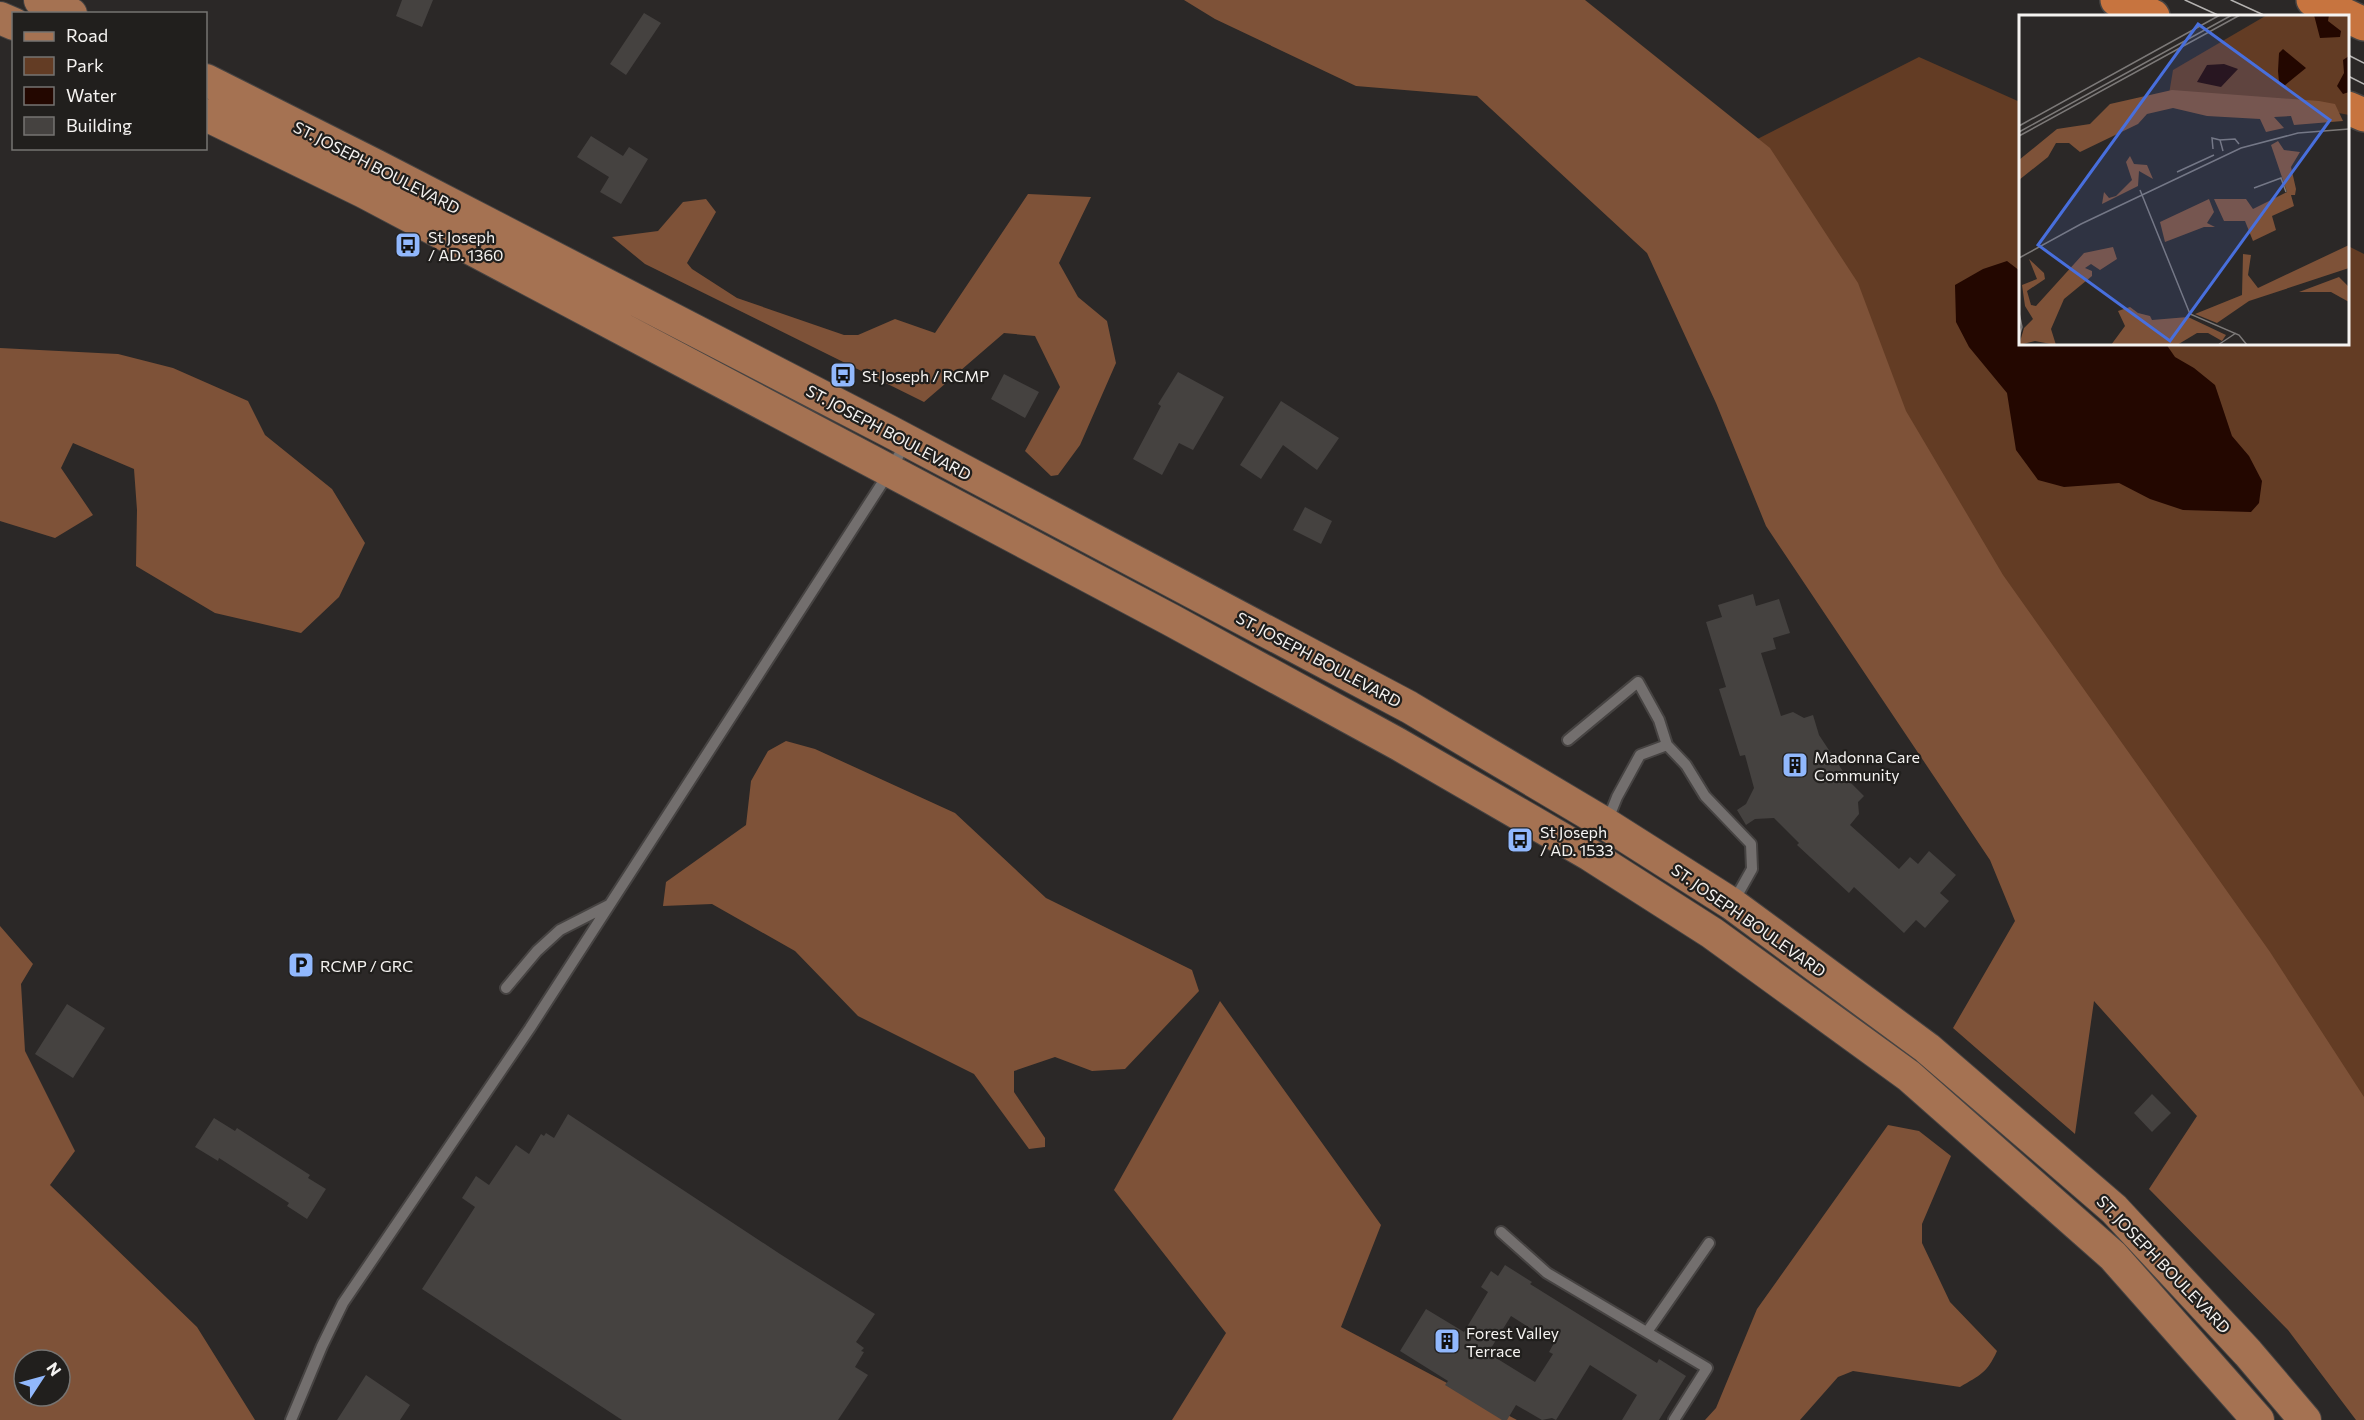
<svg xmlns="http://www.w3.org/2000/svg" width="2364" height="1420" font-family="Commissioner,sans-serif">
  <style>
    .green { fill: #633c24 }
    .forest { fill: #7e5238; fill-rule: evenodd }
    .water { fill: #230700 }
    .building { fill: #454240; fill-rule: evenodd }
    .lines { fill: none; stroke-linecap: round; stroke-linejoin: round }
    .service-casing { stroke: #464342; stroke-width: 14 }
    .primary-casing { stroke: #464342; stroke-width: 34 }
    .motorway-casing { stroke: #464342; stroke-width: 36 }
    .service { stroke: #736f6e; stroke-width: 10 }
    .primary { stroke: #a57252; stroke-width: 32 }
    .motorway { stroke: #c7743f; stroke-width: 33 }
    .tram { stroke: #b4b2b0; stroke-width: 1.5 }
    .labels { text-anchor: middle; dominant-baseline: central; stroke-width: 4.5; stroke-linejoin: round; paint-order: stroke }
    .street-label { font-size: 16px; fill: #f5f3f1; stroke: #211f1d }
    .poi-label { font-size: 16px; fill: #f5f3f1; stroke: #211f1d; text-anchor: start }
    .inset-road { fill: none; stroke: #7c7978; stroke-width: 1.5 }
    .view { fill: #486fdd; fill-opacity: 0.15; stroke: #486fdd; stroke-width: 3 }
    .inset-edge { fill: none; stroke: #f5f3f1; stroke-width: 3 }
  </style>
  <rect width="100%" height="100%" fill="#2b2827"/>
  <!-- green -->
  <path class="green" d="M1919 57 2020 102V344H2348V246L2364 254V1242L1728 154Z"/>
  <!-- forest -->
  <path class="forest" d="M1184 0H1585L1770 148 1858 283 1906 411 2003 575 2270 952 2364 1097V1420H2356L2288 1330 2149 1189 2197 1116 2094 1001 2075 1134 1953 1028 2015 921 1990 860 1766 526 1716 403 1647 253 1477 96 1356 86 1215 19Z
    M1028 194 1091 197 1059 263 1078 297 1107 321 1116 363 1080 445 1058 475 1051 476 1025 451 1060 387 1035 336 1004 333 924 402 645 264 612 237 658 231 683 202 706 199 716 212 687 263 692 269 737 298 844 335H858L895 319 935 333Z
    M0 348 118 354 173 368 248 401 265 435 332 489 365 543 339 597 301 633 215 613 136 566 137 510 134 469 73 443 61 468 93 515 55 538 0 521Z
    M786 741 815 749 955 813 1046 898 1192 970 1199 991 1125 1069 1092 1071 1055 1057 1014 1071V1092L1045 1138V1147L1029 1149 974 1074 858 1016 795 951 712 904 663 906 666 882 746 825 751 781 768 751Z
    M0 926 33 964 21 984 25 1051 75 1151 50 1185 197 1327 255 1420H0ZM24 1360H60V1396H24Z
    M1220 1001 1381 1225 1341 1327 1517 1420H1172L1226 1333 1114 1190Z
    M1888 1125 1919 1131 1951 1156 1922 1224V1243L1950 1302 1997 1351C1987 1373 1980 1375 1960 1387L1853 1371 1838 1377 1800 1420H1705L1716 1408 1757 1309Z"/>
  <!-- water -->
  <path class="water" d="M2007 261 2020 271V344H2166L2175 357 2194 368 2215 385 2232 436 2249 456 2262 481 2259 503 2251 512 2183 510 2150 499 2119 483 2064 487 2038 480 2016 450 2007 393 1969 347 1956 322 1955 285 1983 269Z"/>
  <!-- building -->
  <path class="building" d="M402 0H433L422 27 396 16Z
    M644 13 661 23 626 75 610 64Z
    M591 136 623 156 629 147 648 159 621 204 600 192 609 177 577 157Z
    M1178 372 1224 397 1193 450 1179 443 1162 475 1133 459 1161 406 1158 404Z
    M1004 374 1039 392 1025 418 991 399Z
    M1281 401 1339 438 1317 470 1283 445 1261 479 1240 465Z
    M1305 507 1332 521 1321 544 1293 530Z
    M1753 594 1756 606 1779 599 1790 633 1773 638 1776 649 1761 653 1781 716 1793 712 1804 718 1813 715 1819 735 1850 782 1864 796 1858 802 1859 814 1850 825 1899 869 1910 857 1918 864 1929 851 1956 875 1940 893 1949 901 1925 928 1916 920 1904 933 1854 887 1849 893 1797 845 1799 843 1774 818 1755 819 1746 825 1737 810 1746 804 1754 788 1745 755 1740 756 1719 689 1726 687 1706 622 1722 617 1718 605Z
    M67 1004 105 1028 73 1078 35 1054Z
    M2152 1094 2171 1113 2152 1132 2134 1113Z
    M568 1114 780 1254 875 1314 856 1342 864 1348 861 1351 864 1352 855 1367 868 1375 838 1420H622L422 1289 475 1207 462 1198 476 1176 489 1185 516 1145 529 1154 541 1134 544 1136 546 1133 554 1138Z
    M214 1118 235 1131 237 1128 310 1175 308 1178 326 1189 307 1219 287 1206 289 1203 219 1158 218 1161 195 1147Z
    M1505 1265 1532 1282 1530 1284 1657 1363 1659 1359 1686 1376 1659 1420H1622L1637 1395 1590 1365 1556 1420 1552 1418 1542 1420 1516 1405 1507 1420H1502L1445 1385 1448 1381 1400 1351 1426 1309 1464 1332 1488 1292 1481 1287 1491 1271 1498 1276ZM1511 1316 1554 1343 1549 1352 1553 1354 1535 1382 1488 1353Z
    M366 1375 410 1405 400 1420H337Z"/>
  <g class="lines">
    <!-- service casing -->
    <g class="service-casing">
      <path id="service" d="M1568 740 1638 682 1659 720 1667 745
        M1607 822 1617 797 1640 755 1667 745 1686 765 1705 796 1751 844 1752 869 1734 901
        M506 988 537 951 560 930 609 905
        M1501 1232 1547 1273 1707 1368 1674 1420
        M1647 1332 1709 1243
        M291 1420 322 1346 343 1303 530 1028 890 471 905 444"/>
    </g>
    <!-- primary casing -->
    <g class="primary-casing">
      <path id="primary" d="M40 0 71 14
        M0 18 14 24
        M206 80 377 166 889 431 1409 707 1606 824 1732 904 1927 1048 2114 1209 2248 1353 2305 1420
        M206 115 364 192 1171 620 1398 744 1590 855 1712 933 1909 1076 2113 1256 2258 1420"/>
    </g>
    <!-- motorway casing -->
    <g class="motorway-casing">
      <path id="motorway" d="M2117 0 2153 16
        M2313 0 2364 24
        M2348 108 2364 115"/>
    </g>
    <!-- service -->
    <use href="#service" class="service"/>
    <!-- primary -->
    <use href="#primary" class="primary"/>
    <!-- motorway -->
    <use href="#motorway" class="motorway"/>
    <!-- tram -->
    <path class="tram" d="M2185 0 2220 16
      M2231 0 2266 16
      M2348 55 2364 63
      M2348 76 2364 84"/>
  </g>
  <!-- icons -->
  <defs>
    <g id="bus-square" transform="scale(1.35)"><rect x="-9" y="-9" width="18" height="18" rx="4" fill="#91b8fd" stroke="#211f1d"/><path d="M-5-6H5V4H4V6H2V4H-2V6H-4V4H-5ZM-3.5-4V0h7V-4ZM-3.5 1.2v1.5H-2V1.2ZM2 1.2v1.5H3.5V1.2Z" fill="#111"/></g>
    <g id="building-square" transform="scale(1.35)"><rect x="-9" y="-9" width="18" height="18" rx="4" fill="#91b8fd" stroke="#211f1d"/><path d="M-4-6H4V6H1V3H-1V6H-4ZM-2.5-4.3h1.7v1.8h-1.7ZM.8-4.3h1.7v1.8H.8ZM-2.5-1h1.7V.8h-1.7ZM.8-1h1.7V.8H.8Z" fill="#111"/></g>
    <g id="parking-square" transform="scale(1.35)"><rect x="-9" y="-9" width="18" height="18" rx="4" fill="#91b8fd" stroke="#211f1d"/><path d="M-3.5-5.5H1a3.5 3.5 0 0 1 0 7H-1V5.5H-3.5ZM-1-3.4V-.6H.8a1.4 1.4 0 0 0 0-2.8Z" fill="#111"/></g>
  </defs>
  <g fill-rule="evenodd">
    <use href="#bus-square" x="408" y="245"/>
    <use href="#bus-square" x="843" y="375"/>
    <use href="#building-square" x="1795" y="765"/>
    <use href="#bus-square" x="1520" y="840"/>
    <use href="#parking-square" x="301" y="965"/>
    <use href="#building-square" x="1447" y="1341"/>
  </g>
  <g class="labels">
    <!-- street labels -->
    <g class="street-label">
      <text transform="translate(377 167) rotate(27)">ST. JOSEPH BOULEVARD</text>
      <text transform="translate(889 432) rotate(28)">ST. JOSEPH BOULEVARD</text>
      <text transform="translate(1319 659) rotate(28)">ST. JOSEPH BOULEVARD</text>
      <text transform="translate(1749 920) rotate(35)">ST. JOSEPH BOULEVARD</text>
      <text transform="translate(2164 1264) rotate(46)">ST. JOSEPH BOULEVARD</text>
    </g>
    <!-- poi labels -->
    <g class="poi-label">
      <text x="428" y="236">St Joseph<tspan x="428" dy="18">/ AD. 1360</tspan></text>
      <text x="862" y="375">St Joseph / RCMP</text>
      <text x="1814" y="756">Madonna Care<tspan x="1814" dy="18">Community</tspan></text>
      <text x="1540" y="831">St Joseph<tspan x="1540" dy="18">/ AD. 1533</tspan></text>
      <text x="320" y="965">RCMP / GRC</text>
      <text x="1466" y="1332">Forest Valley<tspan x="1466" dy="18">Terrace</tspan></text>
    </g>
  </g>
  <!-- overview -->
  <g transform="translate(2019 15)">
    <rect width="330" height="330" fill="#2b2827"/>
    <path d="M248 0H330V100L278 90 150 79 154 55Z" fill="#633c24"/>
    <path d="M153 75 300 86 316 89 324 106 275 110 272 101 255 102 265 113 247 117 241 104 188 101 154 93 128 99 119 109 61 137 50 128H37L29 142 0 165V145L38 114 71 109 91 89ZM259 126 265 135 281 137 272 152 277 174 276 180H272L275 191 253 201 257 215 234 226 226 206H205L195 184H227L234 194 268 177 252 130ZM111 141 115 149 128 150 134 164 120 156 119 171 83 189 85 177 90 183 97 181 113 165 107 147ZM190 184 195 197 188 208 196 212H185L146 227 141 207ZM330 230V253L230 286 198 308 176 299 223 280 224 239 232 240 229 260 239 273ZM94 232 98 244 81 255 72 249 66 253 73 256V261L45 284 32 314 37 330 16 326 0 330 5 313 14 304 6 291 3 270 18 264 10 244 25 258 26 264 8 276 12 290 17 291 65 238ZM320 262 330 272V287L312 277H280ZM111 292 119 298 131 301 133 305 169 302 207 320 203 326 189 318H178L158 330H92L106 311 99 296Z" fill="#7e5238"/>
    <path d="M295 0H310L309 6 322 16 321 22 301 23ZM264 34 287 53 265 71 260 67 259 56 260 38ZM330 41V77L324 79 318 71 325 58 324 45ZM205 49 219 54 202 72 178 67 188 50Z" fill="#230700"/>
    <path class="inset-road" d="M0 111 201 0M0 117 213 0M0 121 221 0M194 134 193 123 201 125M204 136 201 125 216 124 220 129M158 157 195 140M235 173 262 163 267 177M121 175 171 299 220 320 228 330M0 243 62 209 222 133 279 118 330 114M0 298 3 312 0 322M199 330 217 318"/>
    <path class="view" d="M179 9 311 105 151 326 19 230Z"/>
    <rect width="330" height="330" class="inset-edge"/>
  </g>
  <!-- legend -->
  <rect x="12" y="12" width="195" height="138" fill="#211f1d" stroke="#767472" stroke-width="1.5"/>
  <rect x="24" y="32" width="30" height="9" fill="#a57252" stroke="#767472" stroke-width="1.5"/>
  <text x="66" y="42" font-size="18" fill="#f5f3f1">Road</text>
  <rect x="24" y="57" width="30" height="18" fill="#633c24" stroke="#767472" stroke-width="1.5"/>
  <text x="66" y="72" font-size="18" fill="#f5f3f1">Park</text>
  <rect x="24" y="87" width="30" height="18" fill="#230700" stroke="#767472" stroke-width="1.5"/>
  <text x="66" y="102" font-size="18" fill="#f5f3f1">Water</text>
  <rect x="24" y="117" width="30" height="18" fill="#454240" stroke="#767472" stroke-width="1.5"/>
  <text x="66" y="132" font-size="18" fill="#f5f3f1">Building</text>
  <!-- north arrow -->
  <g transform="translate(42 1378) rotate(54)"><circle r="28" fill="#211f1d" stroke="#767472" stroke-width="1.5"/>
  <path d="M0-4.5L10 22L0 15L-10 22Z" fill="#91b8fd"/>
  <text y="-9" font-size="16" font-weight="bold" text-anchor="middle" fill="#f5f3f1">N</text>
  </g>
</svg>
